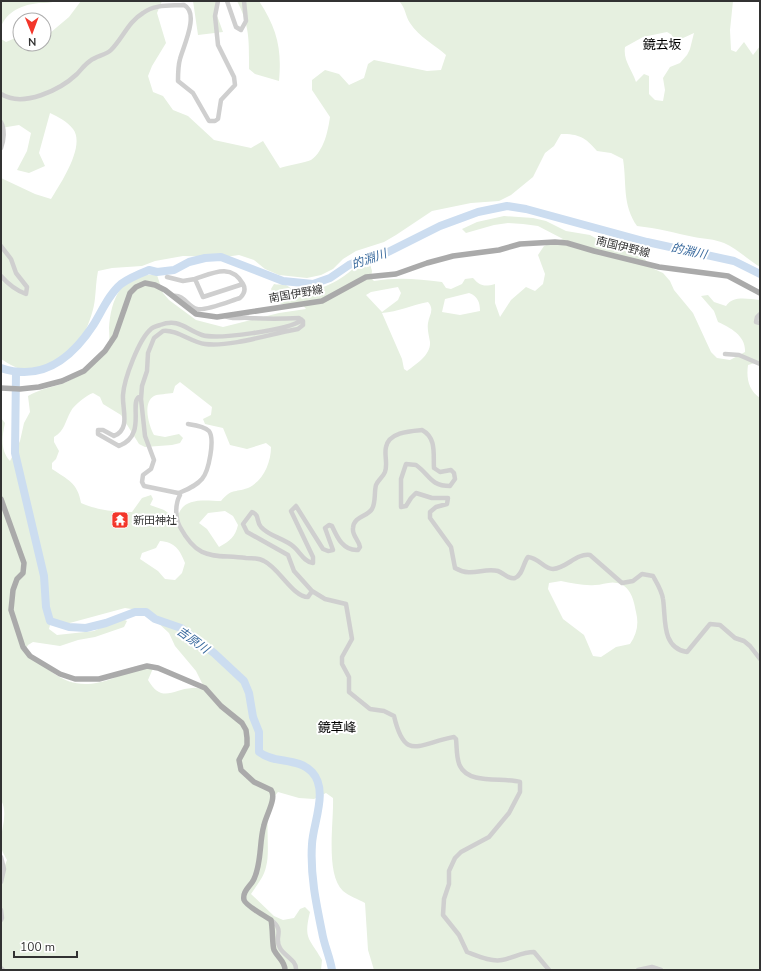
<svg xmlns="http://www.w3.org/2000/svg" width="761" height="971" font-family="'Nunito Sans','Noto Sans JP',sans-serif">
  <style>
    .green { fill: #e6f0e0; fill-rule: evenodd }
    .lines { fill: none; stroke-linecap: round; stroke-linejoin: round }
    .river { stroke: #ccddf0; stroke-width: 8 }
    .minor { stroke: #cfcfcf; stroke-width: 4.5 }
    .major { stroke: #aaa; stroke-width: 5.5 }
    .labels { text-anchor: middle; dominant-baseline: central; stroke-width: 4; stroke-linejoin: round; paint-order: stroke }
    .street-label { font-size: 11px; fill: #323232; stroke: #fff }
    .poi-label { font-size: 11px; fill: #323232; stroke: #fff; text-anchor: start }
    .water-label { font-size: 12px; font-style: italic; fill: #38699d; stroke: #fff }
    .quarter-label { font-size: 13px; fill: #000; stroke: #fff }
  </style>
  <rect width="100%" height="100%" fill="#fff"/>
  <!-- green -->
  <path class="green" d="M1 1H55C51 3 45 3 39 3 22 5 7 11 1 27Z
    M81 1H162L157 13 166 43 152 66 148 76 153 92 163 96 173 110 188 116 214 140 251 148 263 141 280 168C288 165 305 163 311 160 324 151 328 131 330 117L312 90V80L325 70 339 74 349 85 364 78 368 64 374 60 427 71 441 70 446 55C435 45 419 37 410 23 405 16 406 8 399 1H733L730 30 731 50 736 52 744 42 753 55 760 46V267C748 260 738 249 724 243 714 239 705 239 694 237 675 233 657 228 637 226 622 204 627 184 623 159L611 153 597 151C585 137 579 134 561 134L554 146 545 153 533 177 511 195 499 201 471 203 432 211 396 235 384 242 356 251 343 259 333 269 321 275 307 278 279 275 265 269 254 260 239 255 225 257 183 256 155 261 142 266 112 268 98 271C96 281 96 289 95 298 94 310 89 323 84 334 78 348 42 372 26 370 17 369 9 364 1 359V178L35 194 51 199C60 184 86 146 73 129 67 121 58 117 50 113L39 153 45 166 29 173 17 170 27 151 31 133 19 125 1 128V39L6 42 20 36V44H44V38L69 17ZM667 32 672 35 671 39H681L694 33 690 49 687 55 680 63 670 67 663 78 665 90 663 101 655 100 649 94V76L644 74 636 82C632 69 623 61 625 47L643 37Z
    M193 1H218L215 10 223 32 198 35Z
    M237 1H259C277 29 282 48 279 81L255 74 249 69C249 41 250 26 237 1Z
    M504 216 533 218 546 221 566 231 590 235 608 245 638 252 654 269 663 273 670 281 674 290 693 313 711 352 717 358 730 360 745 352C746 336 731 328 718 322L714 311 701 296 708 295 714 302 726 306C733 295 748 299 760 300V359L758 362 748 365C746 379 749 390 760 398V970H374L368 950 365 903C358 899 349 896 343 891 325 874 334 822 333 798L326 793 314 799 299 798 278 792C260 809 272 846 266 867 264 877 256 886 251 894L274 916 283 920 294 918 300 909 305 907 310 912C303 940 310 938 322 960L321 970H1V875L7 860C5 856 1 850 1 845 0 830 9 815 1 800V418L5 423C2 437 0 450 10 461L20 441 24 423 30 412 28 396C51 383 66 389 88 367 92 362 108 346 109 341 110 337 109 332 109 328 111 298 122 272 157 275L163 293 169 300 196 320 223 327 279 313 306 309 301 303C282 305 278 308 271 289L274 284C277 285 283 284 286 285 291 288 294 291 300 291 322 292 345 278 359 263L370 264 372 271 371 278 374 281C398 277 418 279 442 282L446 288 451 289 462 284 465 279 473 278C480 286 484 287 495 284V303L500 317 511 300 526 287 535 291 543 284 545 274 538 255 544 246 563 239 538 226 523 224 508 223 494 225 466 233 462 229 477 222ZM398 287 401 293 398 300 382 312 366 295 371 292ZM469 293C478 296 480 303 480 311L460 315 442 312 445 299ZM428 302C435 310 429 315 428 323 427 329 429 336 430 342 431 355 416 364 407 371L404 369 402 359 382 313C398 312 412 305 428 302ZM180 382 212 407 211 415 203 419 205 424 223 428 230 445 247 449 266 443 271 447C271 463 263 481 248 488 234 493 232 488 221 501 206 501 186 497 179 513L171 515 164 510 150 505 153 499 151 495 142 498 132 512C118 513 93 509 81 503 78 483 67 479 52 469V463L56 459 59 451 54 442V437C65 431 65 421 71 411 74 405 87 395 93 393L100 397 103 404 121 415 139 444 145 447 172 445 180 443 183 438 179 434 165 437 154 435C149 426 142 403 154 396 158 394 168 394 173 393L175 386ZM225 511 233 516 238 525C235 537 230 541 219 547L207 529 199 523 208 513ZM160 541C175 542 180 550 185 563L182 573 175 580 165 579 158 571 140 559 142 553 156 548ZM561 581C572 583 584 586 595 585 602 585 610 581 617 583 630 585 634 600 636 612 639 624 637 634 630 644L616 647 601 657 593 656 584 635 563 619 548 589 549 583ZM125 608 138 610 156 621 169 633 175 646 196 671 205 689C201 689 196 687 192 688 173 689 162 704 148 680L154 666C143 665 134 665 124 671 121 673 118 676 114 678 71 694 56 676 25 650L28 645 33 642 60 646 78 640 95 637 124 627 127 621 121 618 94 631 57 635 49 629 51 621 66 624Z"/>
  <g class="lines">
    <!-- river -->
    <path class="river" d="M1 368C43 382 72 358 94 324 102 311 109 294 121 284 129 278 139 274 149 270L157 272 174 270 189 262 205 258 221 257 283 281 313 284 330 278 349 265 367 257 384 254 440 226 478 212 507 206 526 209 647 242 734 261 760 274
      M16 372 15 453 44 576 46 607 50 621 69 627 86 628 106 623 135 612H146L155 619 181 628 214 653 244 681 249 693 253 717 259 732V752C274 764 298 757 312 772 329 790 313 823 312 844 310 874 316 903 322 932 324 945 330 957 332 970"/>
    <!-- minor -->
    <path class="minor" d="M227 1 236 27 241 30 246 21 244 1
      M1 94C23 108 60 90 77 74 81 70 85 64 90 61 96 56 106 55 111 50 123 38 128 22 143 13 155 4 170 6 184 5 200 13 183 47 180 59 178 66 178 74 178 81L193 93 209 121H215L218 119 221 100 235 85 234 77 218 45 215 16 218 1
      M1 122C5 129 4 141 1 148
      M1 246 11 259 16 273 27 287 26 294C15 290 8 284 1 276
      M167 277 183 281 195 279
      M173 296C184 294 188 307 197 309 206 311 230 301 240 298 244 294 246 289 243 284 231 263 213 273 195 279L203 297 243 284
      M760 314 757 317 756 322 760 323
      M302 320C289 330 217 340 202 335 185 329 179 318 160 325 157 326 153 327 151 329 139 339 124 379 123 395 122 409 131 429 114 436L103 430H98V434L119 446C147 435 129 403 139 397L141 399 145 436 154 460 151 469 143 475 142 482 144 486 178 493 180 495C175 504 175 518 180 527 199 562 213 554 246 558 252 558 259 558 264 561 279 568 293 597 308 597L312 591
      M725 354 739 355 760 364
      M141 399 142 386 147 371 148 353 154 338 163 331C176 329 191 342 205 344 227 347 265 336 288 331L298 329 303 325V321L299 318C282 319 266 319 249 318 240 317 233 320 225 316
      M179 493C188 489 196 486 202 479 209 471 215 439 209 431 204 426 195 425 188 424
      M1 857 4 869 1 882
      M1 910 2 918 1 920
      M271 920C286 931 273 937 280 948 284 956 297 960 296 970
      M1 968 3 970
      M549 970 534 952C522 952 513 958 502 960 491 962 478 956 467 952L459 935 443 915 444 899 449 884V871L455 858 461 852 489 837 509 813 520 792V782C503 777 469 785 460 766 456 758 457 747 456 739L454 737C419 743 405 763 394 716L384 711 370 709 349 692V677L342 664V657L352 639 346 604 325 599 312 591 294 571 288 555 247 532 243 524 252 512C260 515 256 522 261 527 270 537 284 538 294 547 300 552 304 562 313 563V557L291 511 296 506 323 549 328 551 333 550 325 528 329 525 332 526C337 537 343 551 358 550L360 547C359 540 352 536 353 528 354 516 367 517 372 509 376 502 374 492 376 485 378 480 383 477 385 472 388 464 384 455 386 447 389 432 410 431 422 430 437 438 433 455 434 468L440 472 451 470 454 473 455 479 450 486C430 486 430 475 416 465L406 464 401 479V507L406 506 411 498 416 493 432 498H448L447 504 436 507 430 512V518L451 547 455 568C472 578 483 567 498 571 504 573 509 580 515 578 523 575 523 563 528 557 539 558 544 569 553 569 567 568 576 553 590 555L622 583 633 581 642 574 653 576C657 583 662 591 663 599 666 618 661 648 687 652L710 624 720 625 735 638 744 641 750 646 760 659
      M638 970 652 967 661 970"/>
    <!-- major -->
    <path class="major" d="M1 388 20 389 39 387 62 381 84 371 105 351 115 336 130 293 136 287 145 283 155 285 165 290 196 314 217 317 322 301 366 277 396 274 427 263 453 256 499 250 520 244 555 242 567 243 594 251 659 267 728 276 760 293
      M1 499 24 563 23 573 17 579 13 590 11 610 23 647 30 656 60 674 75 679H99L147 666 158 668 205 688 221 706 242 723 246 730 247 738V745L239 760 241 770 254 782 271 790C277 798 266 815 264 825 259 842 262 862 254 879 251 886 242 891 244 900 246 906 265 916 271 920 273 929 272 944 274 950 278 958 285 961 285 970"/>
  </g>
  <!-- icons -->
  <defs>
    <g id="temple-square" transform="scale(0.9)"><rect x="-9" y="-9" width="18" height="18" rx="4" fill="#f3362a" stroke="#fff"/><path d="M0-6L5-2H3V0L6.5 2.5H4V6H1.5V3h-3V6H-4V2.5H-6.5L-3 0V-2H-5Z" fill="#fff"/></g>
  </defs>
  <g fill-rule="evenodd">
    <use href="#temple-square" x="120" y="520"/>
  </g>
  <g class="labels">
    <!-- street labels -->
    <g class="street-label">
      <text transform="translate(623 247) rotate(14)">南国伊野線</text>
      <text transform="translate(296 294) rotate(-10)">南国伊野線</text>
    </g>
    <!-- poi labels -->
    <g class="poi-label">
      <text x="133" y="520">新田神社</text>
    </g>
    <!-- water labels -->
    <g class="water-label">
      <text transform="translate(689 251) rotate(12)">的淵川</text>
      <text transform="translate(369 259) rotate(-19)">的淵川</text>
      <text transform="translate(193 640) rotate(36)">吉原川</text>
    </g>
    <!-- quarter labels -->
    <g class="quarter-label">
      <text x="662" y="45">鏡去坂</text>
      <text x="337" y="728">鏡草峰</text>
    </g>
  </g>
  <!-- border -->
  <rect width="761" height="971" fill="none" stroke="#323232" stroke-width="4"/>
  <!-- north arrow -->
  <g transform="translate(32 32) rotate(179)"><circle r="19" fill="#ffffff" stroke="#adadad"/>
  <path d="M0-3L7 15L0 10L-7 15Z" fill="#f3362a"/>
  <text y="-6" font-size="11" font-weight="bold" text-anchor="middle" fill="#323232">N</text>
  </g>
  <!-- scale -->
  <path d="M14 951v6h63v-6" fill="none" stroke="#323232" stroke-width="2"/>
  <text x="20" y="951" font-size="12" fill="#323232" stroke="#ffffff" stroke-width="3" paint-order="stroke">100 m</text>
</svg>
